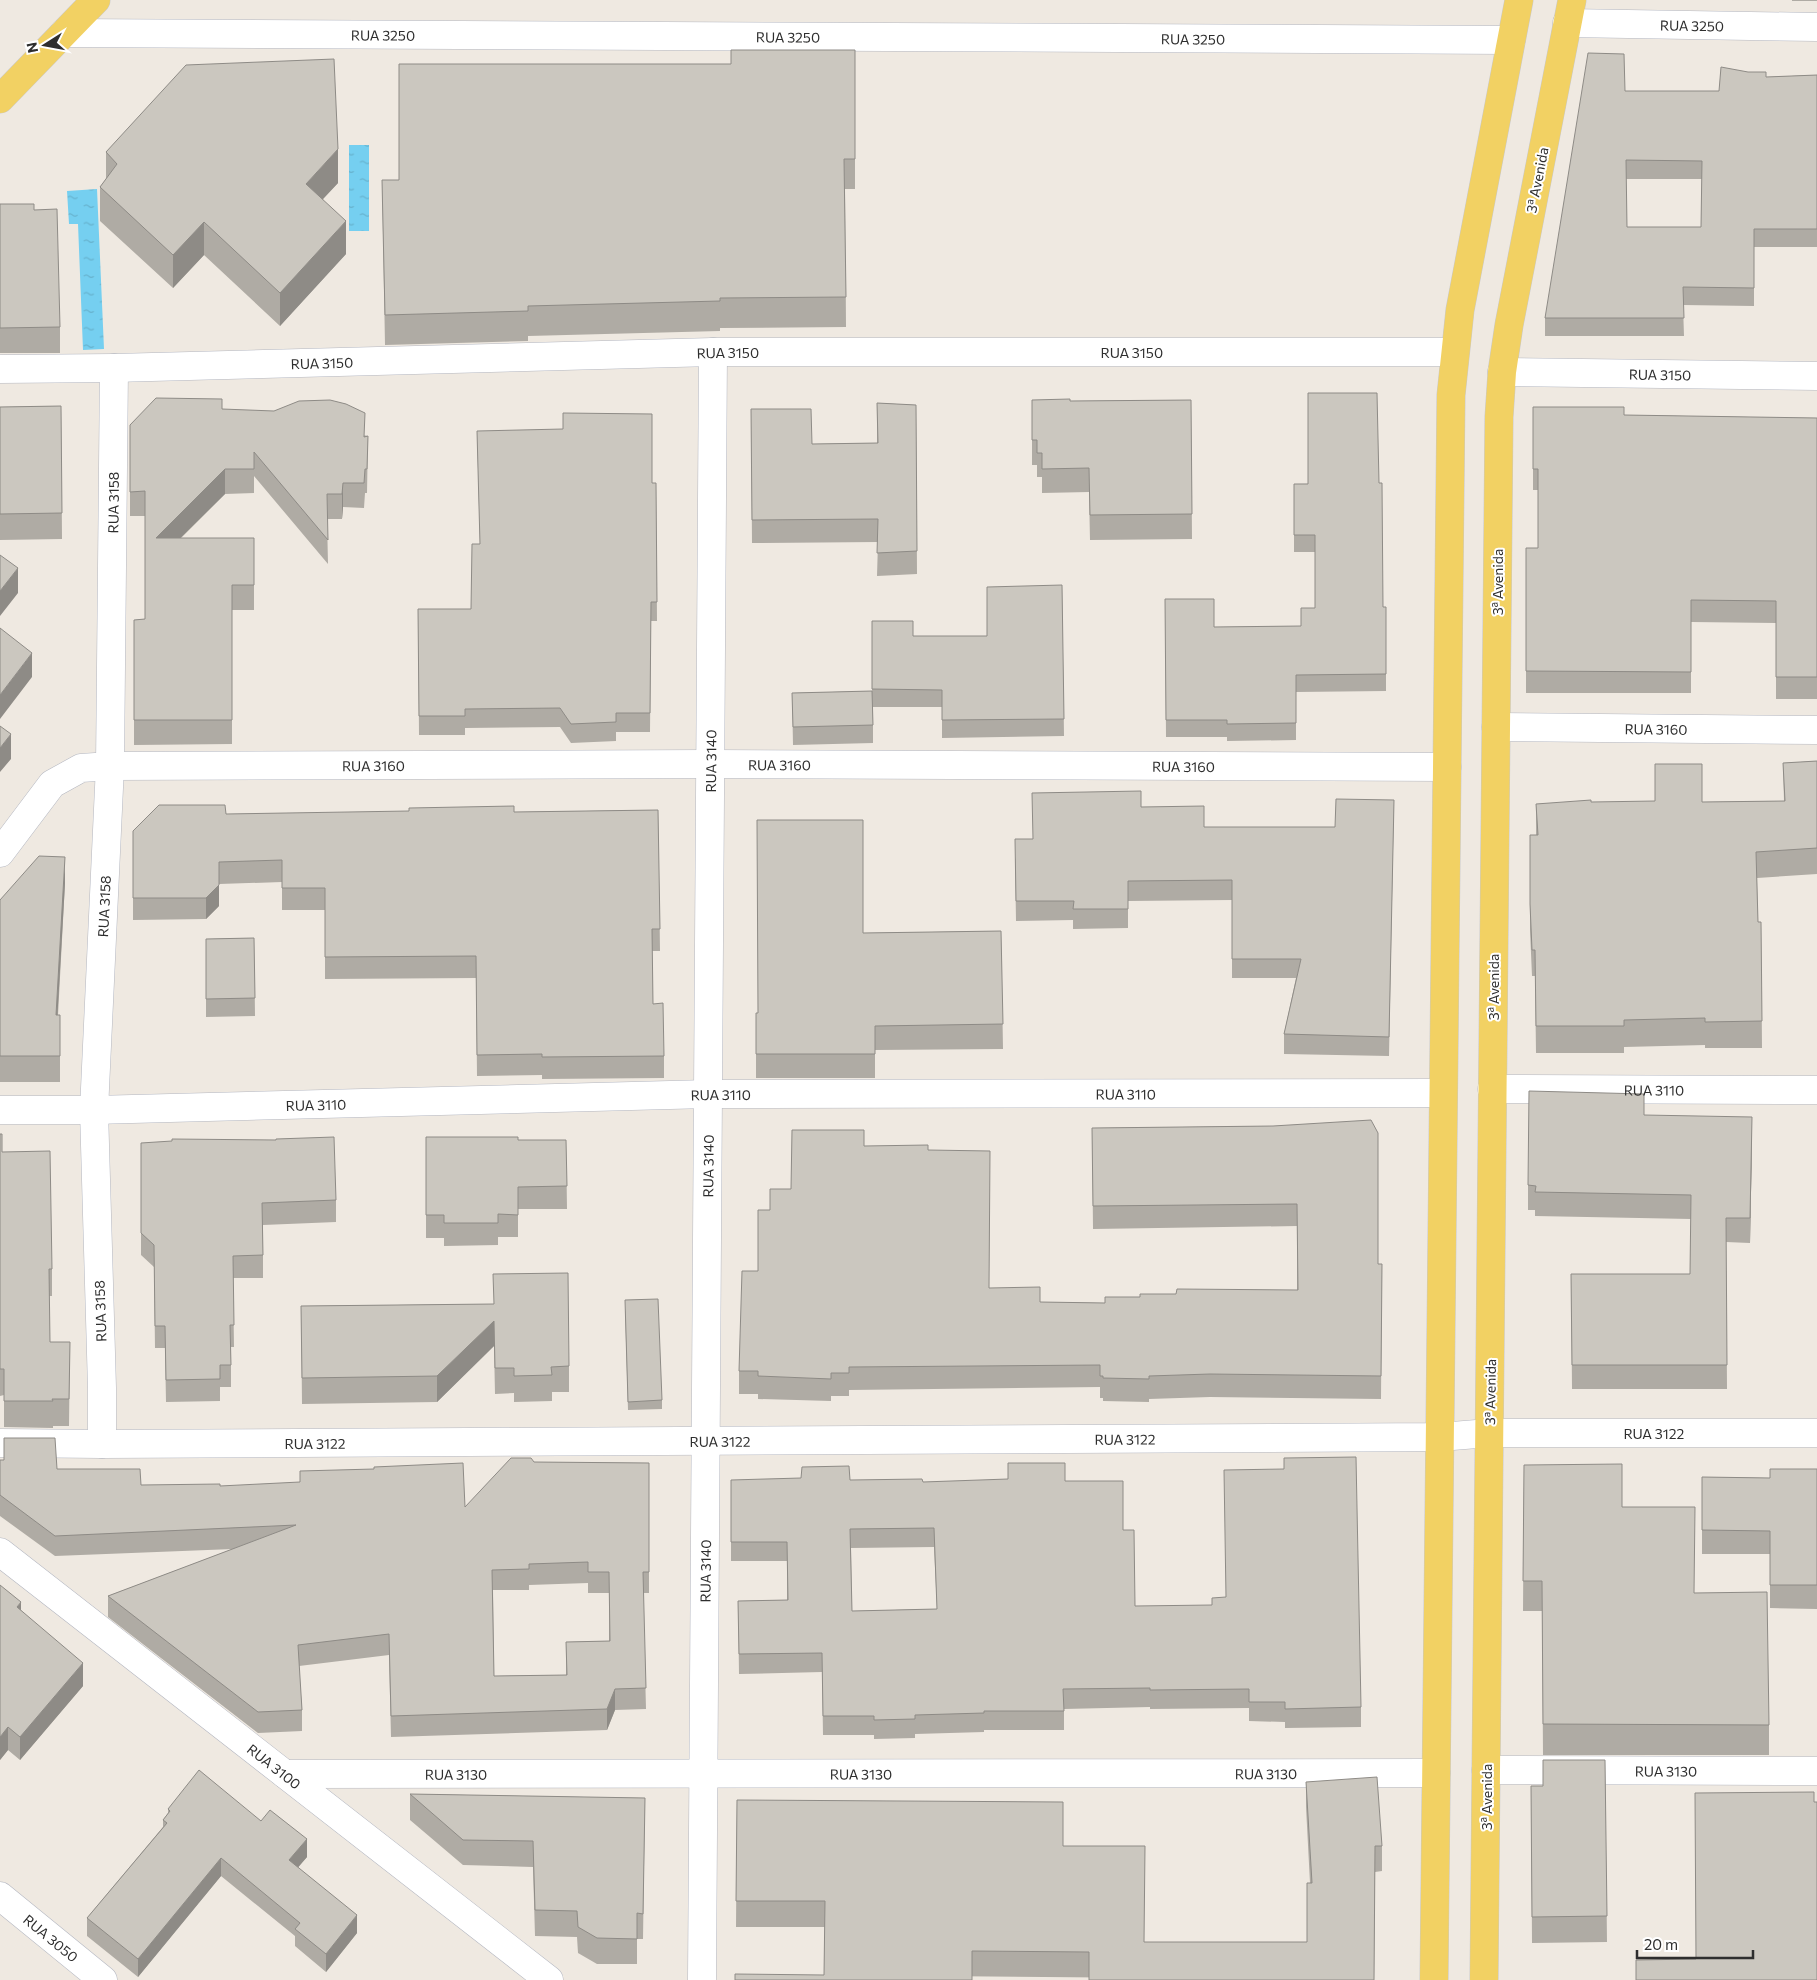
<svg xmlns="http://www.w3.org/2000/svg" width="1817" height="1980" font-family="Commissioner,sans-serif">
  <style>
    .water { fill: url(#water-ripples) }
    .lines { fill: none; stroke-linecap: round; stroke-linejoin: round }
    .street-casing { stroke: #b4b7c1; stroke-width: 29 }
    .primary-casing { stroke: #c9c9c9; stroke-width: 29 }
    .street { stroke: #fff; stroke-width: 28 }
    .primary { stroke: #f2d163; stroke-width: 28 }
    .wall { fill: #afaba4; fill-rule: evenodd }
    .shaded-wall { fill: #8e8b86 }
    .building { fill: #cbc7bf; stroke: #8e8b86; fill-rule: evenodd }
    .labels { text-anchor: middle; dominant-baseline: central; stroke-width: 4; stroke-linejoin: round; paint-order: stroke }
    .street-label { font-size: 14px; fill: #2e2e2e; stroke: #fff }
  </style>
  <defs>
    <pattern id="water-ripples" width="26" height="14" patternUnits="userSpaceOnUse" patternTransform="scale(1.25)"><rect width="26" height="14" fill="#75cff0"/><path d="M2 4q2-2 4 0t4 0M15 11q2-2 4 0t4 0" fill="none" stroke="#66b2ce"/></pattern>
  </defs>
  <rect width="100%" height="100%" fill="#efe9e1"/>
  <!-- water -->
  <path class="water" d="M349 145H369V231H349Z
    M97 189 104 349 83 350 78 224H69L67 191Z"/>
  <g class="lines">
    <!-- street casing -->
    <g class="street-casing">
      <g id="street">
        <path id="s1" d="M1567 23 1817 27"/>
        <path id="s2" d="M64 33 1511 40"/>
        <path id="s3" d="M0 369 114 368 713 352H1454"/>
        <path id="s4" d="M1502 372 1817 376"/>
        <path id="s5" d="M1496 727 1817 730"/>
        <path id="s6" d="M0 853 52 784 81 768 110 766 710 764 1447 767"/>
        <path id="s7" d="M1492 1089 1817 1090"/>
        <path id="s8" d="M0 1110H94L708 1094 1443 1093"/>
        <path id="s9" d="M0 1443 102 1444 1440 1437 1489 1433H1817"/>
        <path id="s10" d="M102 1444V1388L94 1110 110 766 114 368"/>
        <path id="s11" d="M0 1552 549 1980"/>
        <path id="s12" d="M1486 1770 1817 1771"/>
        <path id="s13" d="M285 1774 1436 1773"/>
        <path id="s14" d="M0 1896 103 1980"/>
        <path id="s15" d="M702 1980 713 352"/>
      </g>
    </g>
    <!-- primary casing -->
    <g class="primary-casing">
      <path id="primary" d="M0 99 96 0
        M1434 1980 1451 395 1460 310 1519 0
        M1484 1980 1499 417 1502 372 1509 325 1572 0"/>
    </g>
    <!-- street -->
    <use href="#street" class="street"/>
    <!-- primary -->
    <use href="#primary" class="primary"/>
  </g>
  <!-- wall -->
  <path class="wall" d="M1792 0H1817V1H1792Z
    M855 50V189H845L846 327 720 328V331L528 336V341L385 345 382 180H399L731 64Z
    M1817 75V247H1754V306L1683 305 1684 336H1545V318L1625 91H1719L1766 77ZM1626 179H1702L1701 227H1627Z
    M106 152 338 183 323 199 346 254 280 326 204 255 173 288 100 221V187L106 179Z
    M0 204 34 210 60 327V353H0Z
    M1032 400 1070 401 1191 400 1192 539 1090 540 1089 492 1042 493V477H1037V465H1032Z
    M877 403 916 405 917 574 877 576 878 542 752 543 751 409 812 444 877 443Z
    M61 406 62 539 0 540V407Z
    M1533 407 1624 415 1817 418V699H1776V623L1691 622V693H1526V548H1538V490H1533Z
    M222 409 368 436 367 493H365L364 508 343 507 342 519H327L328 564 254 476V493L225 494 181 538H254V610H232V744L134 745V620L145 619V516H130V425Z
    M477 431 652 483H656L657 621H651L650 732H616V741L571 743 560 727 465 728V735H419L418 609H471L480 544Z
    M1379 483 1383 607H1386V691L1296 692V740L1227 741V737H1166L1165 599 1214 627 1301 626 1315 608V552H1294V484Z
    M1062 585 1064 736 942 738V707H873V743L793 745 792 693 872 691V621L913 636H987Z
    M1817 761V874L1757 878 1758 922H1761L1762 1048H1705V1045L1624 1047V1053H1536L1535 976H1532L1530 930V835H1536V804L1591 802H1702L1784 801 1783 763Z
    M1394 800 1389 1056 1284 1054V1034L1296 978H1232V900L1128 901V928L1073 929V920L1016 921 1015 859 1033 839 1141 807 1204 827H1335Z
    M658 810 660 951H652L653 1004 664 1056V1078L542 1079V1075L477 1076 476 978 325 979V910H282V882L219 884V906L206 919 133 920V831L226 814 514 812Z
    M65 883 58 1015H60V1082H0V900Z
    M1001 931 1003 1049 875 1050V1078H756V1013H758L863 933Z
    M254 938 255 1016 206 1017V939Z
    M1644 1115 1752 1141 1750 1243 1726 1242 1727 1389H1572L1571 1274H1690L1691 1219 1535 1216V1210H1528V1185Z
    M1273 1126 1378 1264H1382L1381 1399 1210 1397 1149 1399V1402L1103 1401V1398H1100V1387L849 1390V1396H831V1401L758 1399V1394H739V1371L758 1271 791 1189 864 1146 928 1150 989 1288 1040 1302 1105 1303 1140 1297 1176 1294 1297 1290V1226L1093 1229 1092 1128Z
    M0 1134 2 1152 52 1269V1296H49L50 1342H70L69 1426H53V1428L4 1427V1395L0 1396Z
    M426 1137 518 1140H566L567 1209H518V1237H498V1245L444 1246V1238H426Z
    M141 1143 336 1200V1222L263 1225V1278H233L234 1347H231V1387H220V1401L166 1402 165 1348H155L154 1267 141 1255Z
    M493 1304 569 1366V1392H552V1401L514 1402V1393L495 1394 494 1346 437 1402 302 1404 301 1306Z
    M625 1309 662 1400V1409L628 1410Z
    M0 1460 57 1469 141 1485 220 1486 465 1507 534 1462 649 1463V1593H643L646 1709 615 1710 607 1730 391 1737 389 1655 299 1666 302 1710V1731L258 1733 108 1617V1596L233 1549 55 1556 0 1516ZM588 1583V1593H609V1641L566 1642V1675L494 1676 493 1590H529V1585Z
    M1524 1465 1622 1507 1694 1593 1769 1725V1755H1543L1542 1611H1523Z
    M1817 1469V1609L1770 1608V1554H1702V1477L1770 1478Z
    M731 1480H850L923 1482 1065 1481 1123 1530 1135 1606 1361 1707V1727L1285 1728V1722L1249 1721V1708L1150 1709V1707L1064 1709V1730H984V1732L915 1734V1738L874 1739V1735H823L822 1672 739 1674 738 1601 787 1600V1561H731ZM934 1547 937 1609 852 1611 851 1548Z
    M21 1610 83 1686 20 1760 8 1750 0 1760Z
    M1605 1760 1607 1942 1532 1943 1531 1786H1543Z
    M1306 1782 1382 1846V1871L1375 1872 1374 1980 824 1975 825 1927H736L737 1800 1063 1846 1144 1942H1307L1310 1883 1306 1807Z
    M410 1794 645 1798 643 1939H637V1964H597L578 1953 577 1937 535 1936 533 1867 463 1865 410 1820Z
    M168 1809 261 1821 307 1857 298 1867 357 1933 326 1972 295 1946V1936L221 1876 138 1977 87 1936V1918L163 1827V1820L168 1813Z"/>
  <!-- shaded-wall -->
  <path class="shaded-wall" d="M338 149V183L306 217V184Z
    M346 221V254L280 326V293Z
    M204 222V255L173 288V255Z
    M225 469V494L156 562V538Z
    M343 483V507L342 519V494Z
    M18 568V593L0 616V591Z
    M32 653V677L0 719V695Z
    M11 734V759L0 772V748Z
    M65 857V883L56 1040V1015Z
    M219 885V906L206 919V898Z
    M1752 1117V1141L1750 1243V1218Z
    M494 1321V1346L437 1402V1376Z
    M21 1602V1626L17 1607Z
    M83 1663V1686L20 1760V1737Z
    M615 1689V1710L607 1730V1709Z
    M8 1727V1750L0 1760V1737Z
    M307 1839V1857L289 1878V1860Z
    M221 1858V1876L138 1977V1959Z
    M357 1915V1933L326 1972V1954Z"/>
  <!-- building -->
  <path class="building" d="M731 50H855V159H844L846 297 720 298V301L528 306V311L385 315 382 180H399V64H731Z
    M1588 53 1624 54 1625 91H1719L1721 67 1748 72H1766V77L1817 75V229H1754V288L1683 287 1684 318H1545ZM1626 160 1702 161 1701 227H1627Z
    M334 59 338 149 306 184 346 221 280 293 204 222 173 255 100 187 117 164 106 152 186 65Z
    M0 204H34V210L57 209 60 327 0 328Z
    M1308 393H1377L1379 483H1382L1383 607H1386V674L1296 675V723L1227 724V720H1166L1165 599H1214V627L1301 626V608H1315V535H1294V484H1308Z
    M156 398 222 399V409L274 411 299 401 330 400 346 404 365 413 364 437 368 436 367 469H365L364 483H343L342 494H327L328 540 254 452V469H225L156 538H254V585H232V720H134V620L145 619V491L130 492V425Z
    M1070 399V401L1191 400 1192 514 1090 515 1089 468 1042 469V453H1037V440H1032V400Z
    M877 403 916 405 917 551 877 553 878 519 752 520 751 409H811L812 444 878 443Z
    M61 406 62 513 0 514V407Z
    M1533 407H1624V415L1817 418V677H1776V601L1691 600V672L1526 671V548H1538V469H1533Z
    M563 413 652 414V483H656L657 602H651L650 713H616V722L571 724 560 708 465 709V716H419L418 609H471L472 544H480L477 431 563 429Z
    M0 555 18 568 0 591Z
    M1062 585 1064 719 942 720V690L872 689V621H913V636H987V587Z
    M0 628 32 653 0 695Z
    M872 691 873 725 793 727 792 693Z
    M0 726 11 734 0 748Z
    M1817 761V848L1756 852 1758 922H1761L1762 1021 1705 1022V1018L1624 1020V1026H1536L1535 950H1532L1530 904V835H1538L1536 804 1591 800V802L1655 801V764H1702V802L1785 801 1783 763Z
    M1141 791V807L1204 806V827H1335L1336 799 1394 800 1389 1037 1284 1034 1301 959H1232V880L1128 881V909H1073L1074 901H1016L1015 839H1033L1032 793Z
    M159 805H225L226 814 409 811V808L514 806V812L658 810 660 929H652L653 1004 663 1003 664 1056 542 1057V1054L477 1055 476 956 325 957V888H282V860L219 862V885L206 898H133V831Z
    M757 820H863V933L1001 931 1003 1024 875 1026V1054H756V1013H758Z
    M39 856 65 857 56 1015H60V1056H0V900Z
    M254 938 255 998 206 999V939Z
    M1529 1091 1644 1094V1115L1752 1117 1750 1218H1726L1727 1365H1572L1571 1274H1690L1691 1195 1535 1192 1536 1186 1528 1185Z
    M1371 1120 1378 1133V1264H1382L1381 1376 1210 1374 1149 1376V1379L1103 1378V1376H1100V1365L849 1367V1373H831V1379L758 1376V1371H739L742 1271H758V1210H770V1189H791L792 1130H864V1146L928 1145V1150L990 1151 989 1288 1040 1287V1302L1105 1303V1297H1140V1294H1176L1177 1289 1298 1290 1297 1204 1093 1206 1092 1128 1273 1126Z
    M0 1134H2V1152L50 1151 52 1269H49L50 1342H70L69 1399H52L53 1401H4V1369H0Z
    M334 1137 336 1200 262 1203 263 1255 233 1256 234 1325H230L231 1365H220V1379L166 1380 165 1326H155L154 1245 141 1233V1143L172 1141V1139L276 1140V1139Z
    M426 1137H518V1140H566L567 1186 518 1187V1215L498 1214V1223H444V1215H426Z
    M568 1273 569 1366 551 1367 552 1375 514 1376V1368H495L494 1321 437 1376 302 1378 301 1306 494 1304 493 1274Z
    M658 1299 662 1400 628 1402 625 1300Z
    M4 1438H55L57 1469H140L141 1485 220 1484V1486L300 1482V1471L374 1469V1467L463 1463 465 1507 511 1458H531L534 1462 649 1463V1572H643L646 1688 615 1689 607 1709 391 1716 389 1634 298 1645 302 1710 258 1712 108 1596 296 1525 55 1536 0 1495V1460H4ZM588 1562V1572H609L610 1641 566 1642 567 1675 494 1676 492 1570 529 1569V1564Z
    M1356 1457 1361 1707 1285 1709V1702H1249V1689L1150 1690V1688L1063 1689 1064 1711H984V1713L915 1715V1719L874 1720V1716H823L822 1653 739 1654 738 1601 788 1600 787 1542H731V1480L801 1478 802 1467 849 1466 850 1480 922 1479 923 1482 1008 1479V1463H1065V1481H1123V1530H1134L1135 1606 1212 1605V1598L1226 1597 1224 1470 1284 1469V1458ZM934 1528 937 1609 852 1611 850 1529Z
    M1622 1464V1507H1695L1694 1593 1767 1592 1769 1725 1543 1724 1542 1581H1523L1524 1465Z
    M1770 1469H1817V1585H1770V1531L1702 1530V1477L1770 1478Z
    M0 1585 21 1602 17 1607 83 1663 20 1737 8 1727 0 1737Z
    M1543 1760H1605L1607 1916 1532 1917 1531 1786H1543Z
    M199 1770 261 1821 270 1810 307 1839 289 1860 357 1915 326 1954 295 1929 300 1923 221 1858 138 1959 87 1918 167 1823 163 1820 170 1811 168 1809Z
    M1377 1777 1382 1846H1375L1374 1980H1089V1952L972 1951V1980H735V1974L824 1975 825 1901H736L737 1800 1063 1802V1846H1145L1144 1942H1307V1883H1312L1306 1782Z
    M1814 1792V1802H1817V1980H1636V1960L1696 1959 1695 1793Z
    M410 1794 645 1798 643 1914 637 1913V1939L597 1938 578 1927 577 1911 535 1910 533 1841 463 1840Z"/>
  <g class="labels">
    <!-- street labels -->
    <g class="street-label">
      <text stroke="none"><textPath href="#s1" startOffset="125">RUA 3250</textPath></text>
      <text stroke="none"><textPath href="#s2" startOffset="319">RUA 3250</textPath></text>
      <text stroke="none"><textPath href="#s2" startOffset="724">RUA 3250</textPath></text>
      <text stroke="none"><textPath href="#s2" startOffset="1129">RUA 3250</textPath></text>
      <text transform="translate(1537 180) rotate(-79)">3ª Avenida</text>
      <text stroke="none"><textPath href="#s3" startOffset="1132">RUA 3150</textPath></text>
      <text stroke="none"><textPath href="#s3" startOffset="728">RUA 3150</textPath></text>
      <text stroke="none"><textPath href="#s3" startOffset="322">RUA 3150</textPath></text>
      <text stroke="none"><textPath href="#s4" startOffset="158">RUA 3150</textPath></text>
      <text stroke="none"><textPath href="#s10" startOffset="942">RUA 3158</textPath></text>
      <text transform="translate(1497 582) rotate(-90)">3ª Avenida</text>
      <text stroke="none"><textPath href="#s5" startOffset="160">RUA 3160</textPath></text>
      <text stroke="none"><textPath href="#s15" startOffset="1219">RUA 3140</textPath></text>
      <text stroke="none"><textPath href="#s6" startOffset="818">RUA 3160</textPath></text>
      <text stroke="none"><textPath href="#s6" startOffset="412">RUA 3160</textPath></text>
      <text stroke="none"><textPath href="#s6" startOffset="1222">RUA 3160</textPath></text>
      <text stroke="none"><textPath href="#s10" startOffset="538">RUA 3158</textPath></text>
      <text transform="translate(1493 987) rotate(-90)">3ª Avenida</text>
      <text stroke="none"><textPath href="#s7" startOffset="162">RUA 3110</textPath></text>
      <text stroke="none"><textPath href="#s8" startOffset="1126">RUA 3110</textPath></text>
      <text stroke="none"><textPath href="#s8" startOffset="721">RUA 3110</textPath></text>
      <text stroke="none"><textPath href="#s8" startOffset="316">RUA 3110</textPath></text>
      <text stroke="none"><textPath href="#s15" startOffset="814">RUA 3140</textPath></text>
      <text transform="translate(100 1311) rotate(-92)">RUA 3158</text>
      <text transform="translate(1490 1392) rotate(-89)">3ª Avenida</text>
      <text stroke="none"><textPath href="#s9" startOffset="1654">RUA 3122</textPath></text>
      <text stroke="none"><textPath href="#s9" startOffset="1125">RUA 3122</textPath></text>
      <text stroke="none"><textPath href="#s9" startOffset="720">RUA 3122</textPath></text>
      <text stroke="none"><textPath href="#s9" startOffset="315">RUA 3122</textPath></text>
      <text stroke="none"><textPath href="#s15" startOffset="409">RUA 3140</textPath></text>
      <text stroke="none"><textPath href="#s11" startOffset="348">RUA 3100</textPath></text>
      <text stroke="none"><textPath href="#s12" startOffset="180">RUA 3130</textPath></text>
      <text stroke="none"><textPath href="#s13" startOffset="981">RUA 3130</textPath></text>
      <text stroke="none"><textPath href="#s13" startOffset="171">RUA 3130</textPath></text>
      <text stroke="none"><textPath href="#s13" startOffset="576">RUA 3130</textPath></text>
      <text transform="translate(1486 1797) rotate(-90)">3ª Avenida</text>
      <text stroke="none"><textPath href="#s14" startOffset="66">RUA 3050</textPath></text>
    </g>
  </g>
  <!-- north arrow -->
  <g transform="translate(45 45) rotate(259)" stroke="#ffffff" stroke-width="4" paint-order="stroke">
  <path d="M0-4L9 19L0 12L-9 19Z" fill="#2e2e2e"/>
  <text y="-8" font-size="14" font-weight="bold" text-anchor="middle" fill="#2e2e2e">N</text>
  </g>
  <!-- scale -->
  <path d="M1637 1950v8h116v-8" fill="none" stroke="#2e2e2e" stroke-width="2.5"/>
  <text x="1644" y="1950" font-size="15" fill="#2e2e2e" stroke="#ffffff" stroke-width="4" paint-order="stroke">20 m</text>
</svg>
